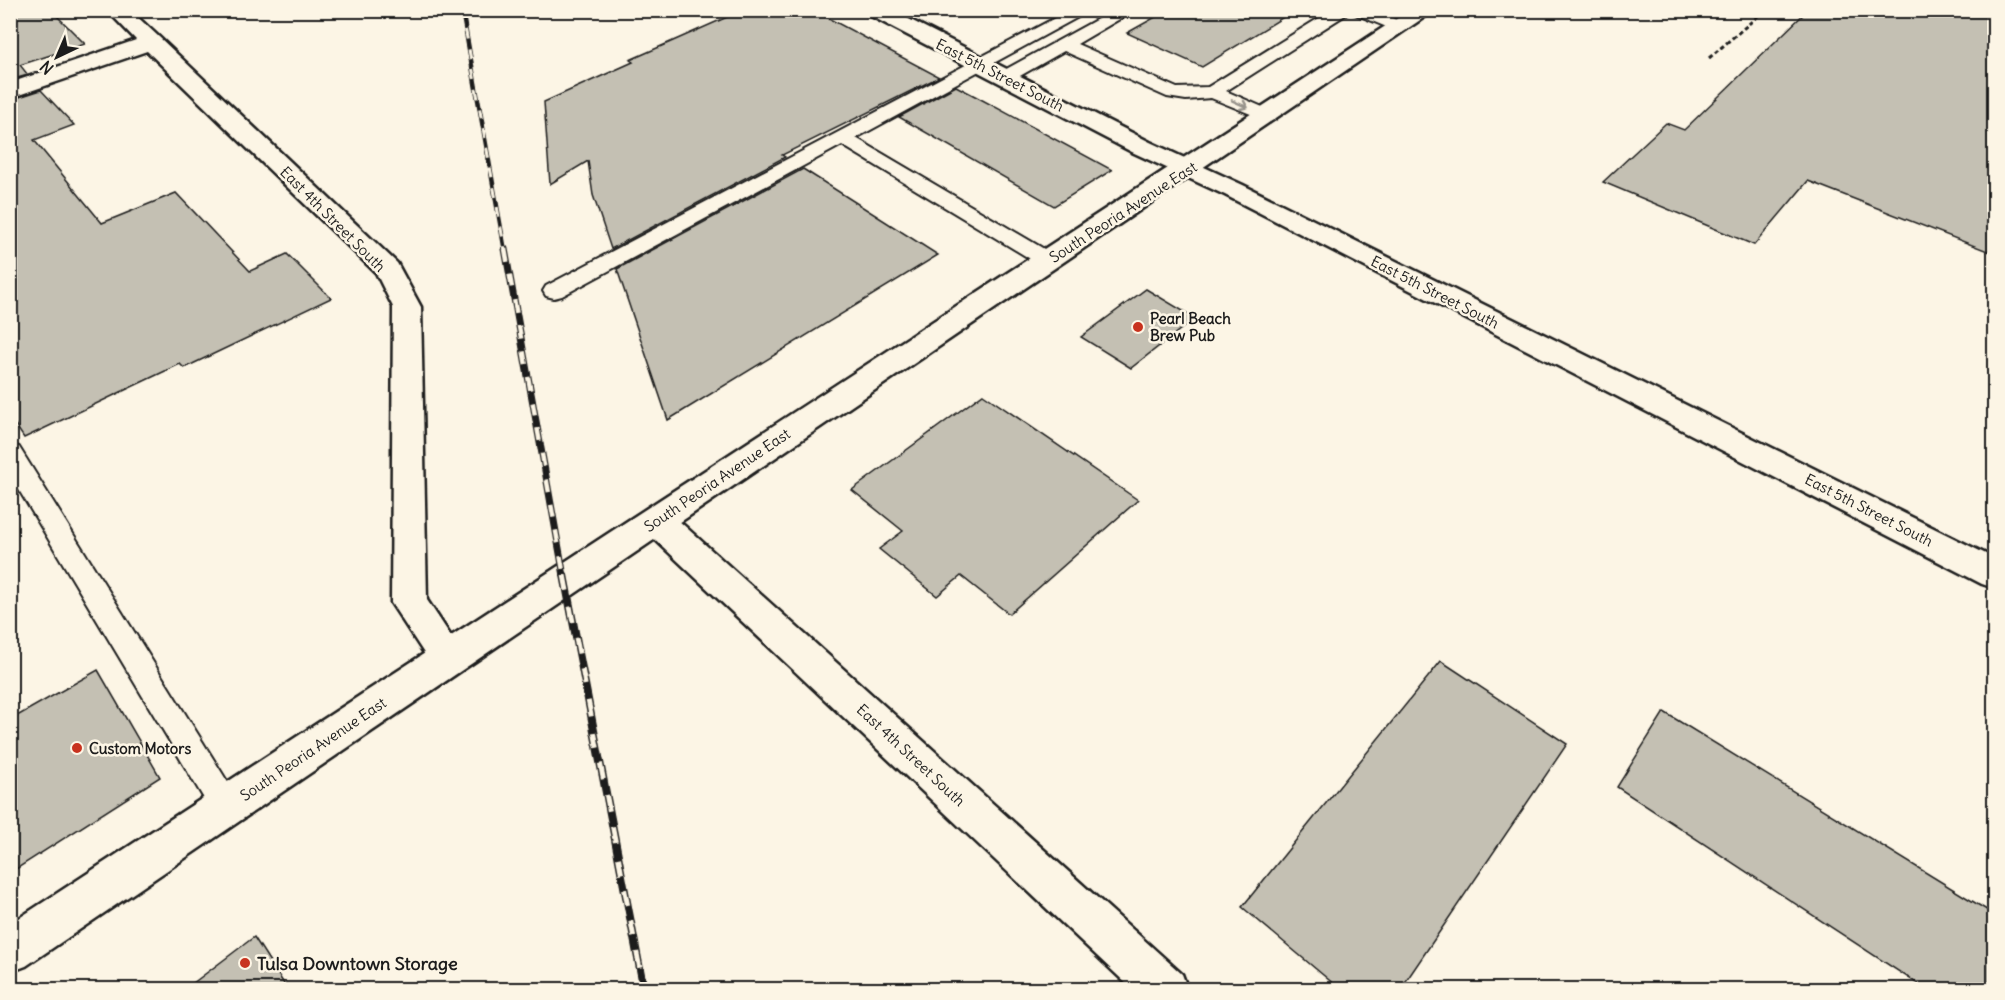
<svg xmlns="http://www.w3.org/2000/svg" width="2005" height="1000" font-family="Delius,sans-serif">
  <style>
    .building { fill: #c4c0b3; stroke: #1c1c1c; stroke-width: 1.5 }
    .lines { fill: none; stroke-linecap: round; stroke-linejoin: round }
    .lane-casing { stroke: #1c1c1c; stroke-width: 4 }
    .street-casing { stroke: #1c1c1c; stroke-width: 5 }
    .secondary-casing { stroke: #1c1c1c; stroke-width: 5 }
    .path { stroke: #1c1c1c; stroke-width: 3; stroke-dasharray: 4.5 3; stroke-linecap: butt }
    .lane { fill: #fcf5e5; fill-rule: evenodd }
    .street { fill: #fcf5e5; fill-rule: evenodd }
    .secondary { fill: #fcf5e5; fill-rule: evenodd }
    .rail-far2-casing { stroke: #1c1c1c; stroke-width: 4.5 }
    .rail-far1-casing { stroke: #1c1c1c; stroke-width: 7 }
    .rail-casing { stroke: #1c1c1c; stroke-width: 8 }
    .rail-far2 { stroke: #fcf5e5; stroke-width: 3; stroke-dasharray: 10; stroke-linecap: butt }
    .rail-far1 { stroke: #fcf5e5; stroke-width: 4.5; stroke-dasharray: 13; stroke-linecap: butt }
    .rail { stroke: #fcf5e5; stroke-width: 5; stroke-dasharray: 16; stroke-linecap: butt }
    .oneway { stroke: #97938b }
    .poi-dot { fill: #c8321e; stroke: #fcf5e5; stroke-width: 2 }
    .labels { text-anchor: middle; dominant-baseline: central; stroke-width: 5; stroke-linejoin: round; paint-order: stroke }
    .street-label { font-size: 15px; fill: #1c1c1c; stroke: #fcf5e5 }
    .poi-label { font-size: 15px; font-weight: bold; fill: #1c1c1c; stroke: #fcf5e5; text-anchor: start }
    .near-poi-label { font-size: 18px; font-weight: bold; fill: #1c1c1c; stroke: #fcf5e5; text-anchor: start }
  </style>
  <rect width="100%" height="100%" fill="#fcf5e5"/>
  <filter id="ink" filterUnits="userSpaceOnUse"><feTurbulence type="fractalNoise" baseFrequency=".0167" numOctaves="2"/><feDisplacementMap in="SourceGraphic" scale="12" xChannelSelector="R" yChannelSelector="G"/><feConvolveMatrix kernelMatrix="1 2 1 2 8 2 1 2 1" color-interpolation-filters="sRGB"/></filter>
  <g filter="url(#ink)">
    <!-- building -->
    <path class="building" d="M10 10H51L85 44 20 65 28 75 10 80Z
      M743 10H813L939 77 782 155 785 157 611 249 593 195 588 161 550 184 544 102 633 62 630 60Z
      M1168 10H1295L1202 67 1127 33Z
      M1808 10H1995V254L1808 181 1754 245 1603 182 1666 123 1684 130Z
      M956 86 975 96 1112 170 1054 206 899 117Z
      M41 90 74 125 34 140 102 223 176 193 250 271 287 254 331 298 184 368 180 364 24 438 10 417V100Z
      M803 169 938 255 668 420 617 269Z
      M1146 289 1195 318 1131 368 1081 337Z
      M983 394 1138 500 1009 614 961 576 937 596 879 549 903 531 852 490Z
      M1441 661 1567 744 1400 990H1341L1242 907Z
      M98 670 160 777 10 873V720Z
      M1664 712 1995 915V990H1927L1617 787Z
      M254 937 288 990H184Z"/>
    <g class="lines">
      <!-- lane casing -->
      <g class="lane-casing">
        <path id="lane" d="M1070 10H1091L856 138 1056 256 1059 261 1056 266 1049 268 1042 266 842 145 562 296 554 298 546 296 543 291 546 286Z
          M1114 10H1135L1077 44 1177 88 1208 87 1332 10H1373L1406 24 1408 27 1406 30H1394L1350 12 1226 91 1274 112 1277 116 1274 120 1268 121 1211 98 1186 100 1167 97 1064 51 1011 81H999L996 77 999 73Z
          M10 444 19 447 237 797 242 807 237 817 226 822 215 817 10 475Z"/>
      </g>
      <!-- street casing -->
      <g class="street-casing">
        <path id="street" d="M107 10H130L159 37 397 263 421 307 427 600 466 659 461 670 448 675 435 670 391 603 393 307 376 273 147 51 10 98V83L136 40Z
          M864 10H891L1150 142 1243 185 1994 558V588L1982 584 1225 195 1132 152 867 14Z
          M656 507 668 511 1182 974 1188 990H1133L644 529 639 520 644 511Z"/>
      </g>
      <!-- secondary casing -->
      <g class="secondary-casing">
        <path id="secondary" d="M1410 10H1435L26 966 10 972V924Z"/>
      </g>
      <!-- path -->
      <path class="path" d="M1709 58 1765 10"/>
      <!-- lane -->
      <use href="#lane" class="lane"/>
      <!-- street -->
      <use href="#street" class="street"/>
      <!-- secondary -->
      <use href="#secondary" class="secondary"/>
      <!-- rail-far2 casing -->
      <g class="rail-far2-casing">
        <path id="rail-far2" d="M462 10 505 251"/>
      </g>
      <!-- rail-far1 casing -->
      <g class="rail-far1-casing">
        <path id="rail-far1" d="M505 249 564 576"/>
      </g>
      <!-- rail casing -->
      <g class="rail-casing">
        <path id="rail" d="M564 575 644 990"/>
      </g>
      <!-- rail-far2 -->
      <use href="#rail-far2" class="rail-far2"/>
      <!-- rail-far1 -->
      <use href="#rail-far1" class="rail-far1"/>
      <!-- rail -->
      <use href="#rail" class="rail"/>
    </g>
    <!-- one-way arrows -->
    <defs><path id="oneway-shaft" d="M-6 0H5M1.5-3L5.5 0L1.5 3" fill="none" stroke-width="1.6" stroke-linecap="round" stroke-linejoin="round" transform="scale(1.5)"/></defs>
    <use class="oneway" href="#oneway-shaft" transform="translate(1240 104) rotate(24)"/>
  </g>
  <!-- markers -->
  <g class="poi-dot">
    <circle cx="1138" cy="327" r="6"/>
    <circle cx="77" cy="748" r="6"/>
    <circle cx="245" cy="963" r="6"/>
  </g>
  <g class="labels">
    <!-- street labels -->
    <g class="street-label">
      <text transform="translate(1000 75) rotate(27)">East 5th Street South</text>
      <text transform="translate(1123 212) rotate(-33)">South Peoria Avenue East</text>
      <text transform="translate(333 219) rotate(45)">East 4th Street South</text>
      <text transform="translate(1435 292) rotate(27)">East 5th Street South</text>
      <text transform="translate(717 480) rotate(-34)">South Peoria Avenue East</text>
      <text transform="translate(1869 510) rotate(27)">East 5th Street South</text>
      <text transform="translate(313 749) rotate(-34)">South Peoria Avenue East</text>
      <text transform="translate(911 755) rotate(43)">East 4th Street South</text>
    </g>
    <!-- poi labels -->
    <g class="poi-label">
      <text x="1150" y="318">Pearl Beach<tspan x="1150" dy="17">Brew Pub</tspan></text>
      <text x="89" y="748">Custom Motors</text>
    </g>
    <!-- near-poi labels -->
    <g class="near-poi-label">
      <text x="257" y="963">Tulsa Downtown Storage</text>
    </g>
  </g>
  <!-- margin -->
  <rect width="2005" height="1000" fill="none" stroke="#fcf5e5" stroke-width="36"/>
  <rect x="18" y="18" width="1969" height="964" fill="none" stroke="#1c1c1c" stroke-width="2" filter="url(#ink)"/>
  <!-- north arrow -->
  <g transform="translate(57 57) rotate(224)" stroke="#fcf5e5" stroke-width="4.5" paint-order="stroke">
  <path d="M0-4.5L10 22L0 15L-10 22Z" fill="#1c1c1c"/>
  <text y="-9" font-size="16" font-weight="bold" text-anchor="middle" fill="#1c1c1c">N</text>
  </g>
</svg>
